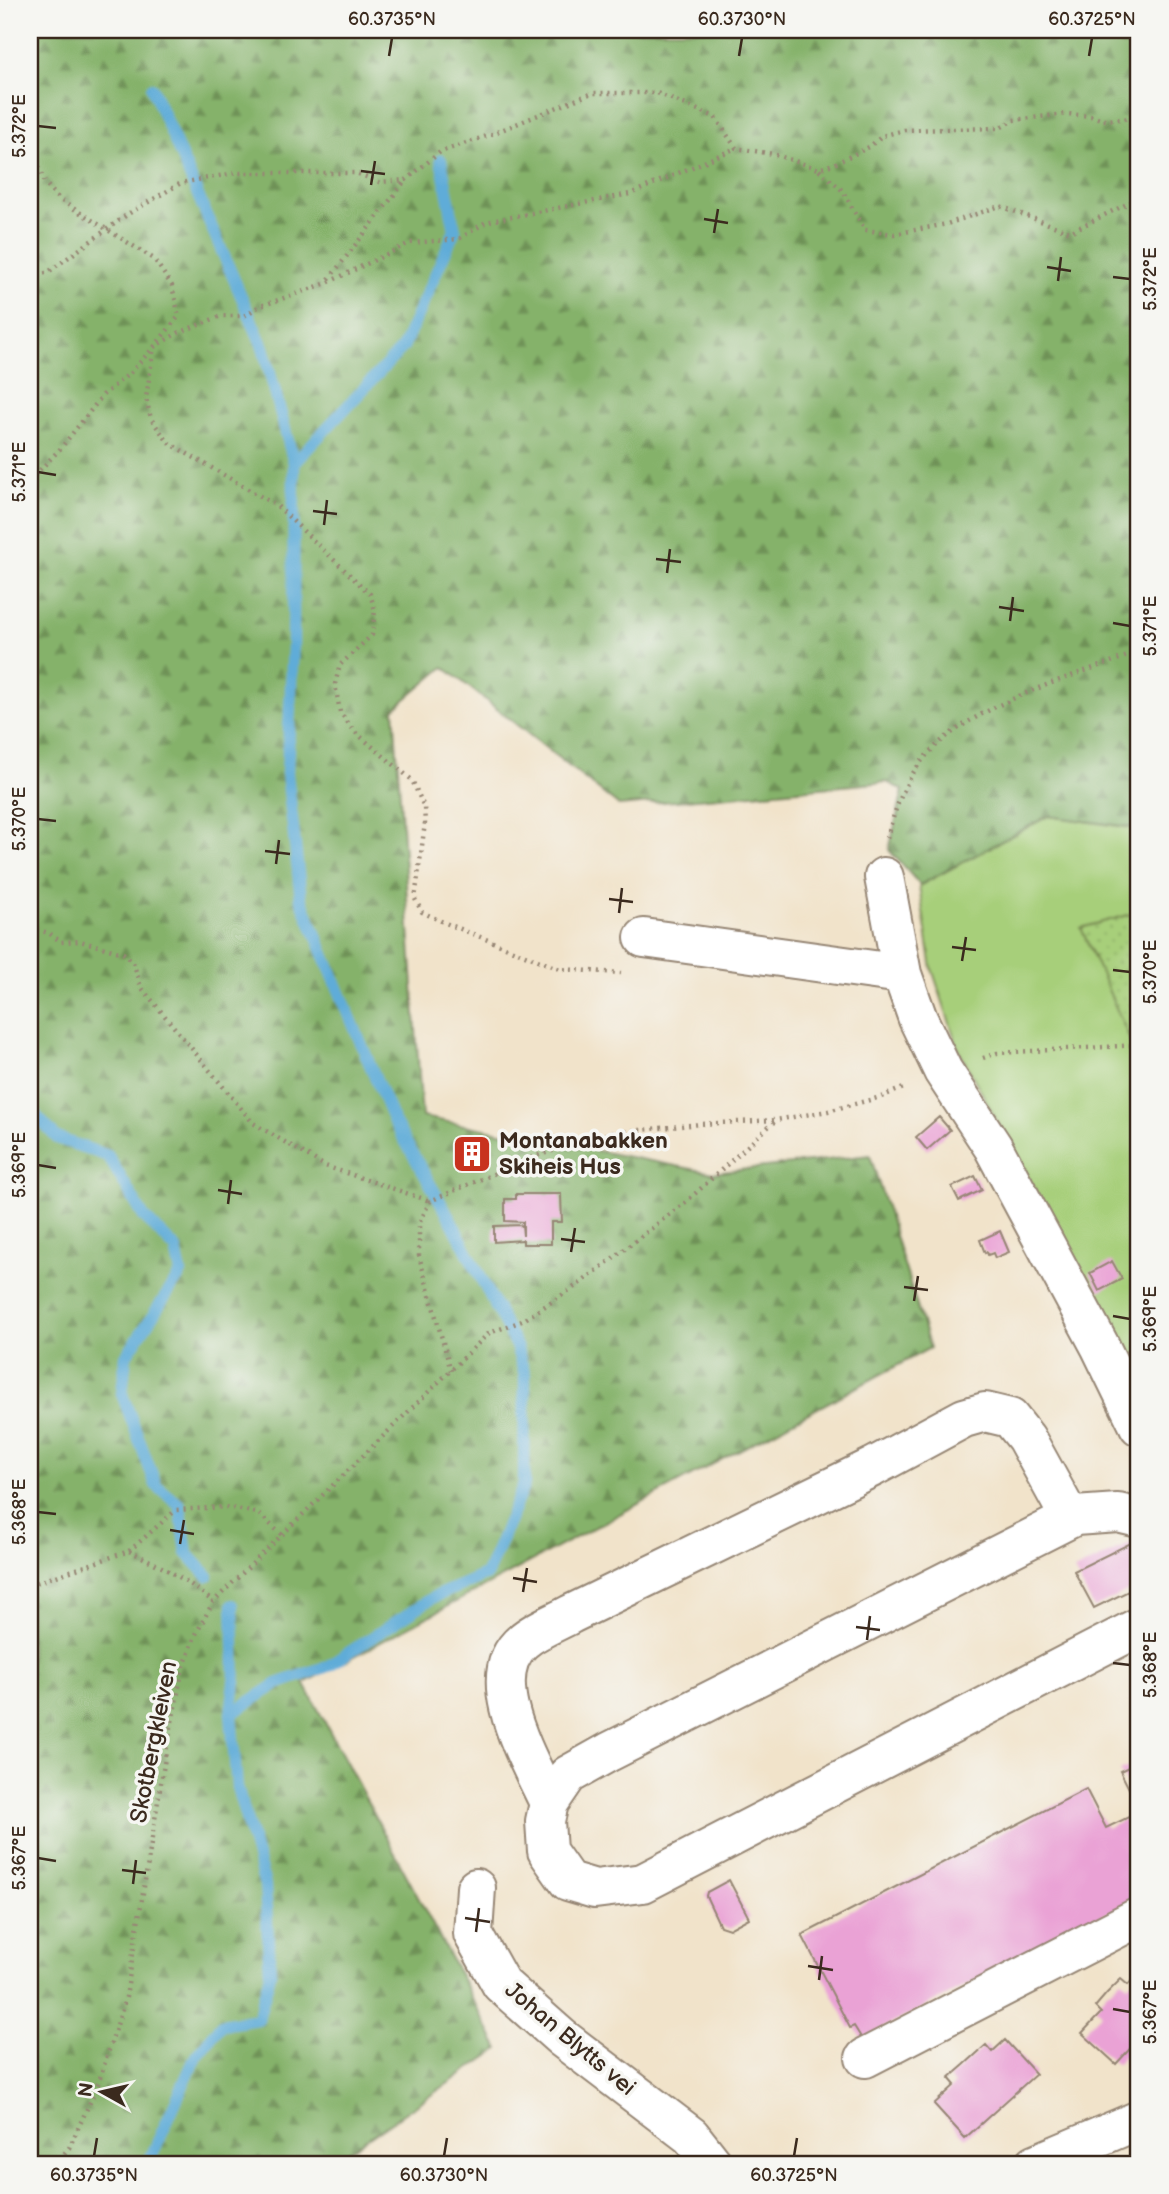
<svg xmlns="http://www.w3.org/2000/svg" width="1169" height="2194" font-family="'Balsamiq Sans',sans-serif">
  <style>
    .grass { fill: #a7cf7a; stroke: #717c4c; stroke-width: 2 }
    .forest { fill: url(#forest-firs); stroke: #606e44; stroke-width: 2 }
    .park { fill: url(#park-dots); stroke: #717c4c; stroke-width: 2 }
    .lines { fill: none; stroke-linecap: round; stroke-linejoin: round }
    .stream { stroke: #5facd8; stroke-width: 12 }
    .building { fill: #eaa2d5 }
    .minor-casing { stroke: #968674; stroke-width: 42 }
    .path { stroke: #968674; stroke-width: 4.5; stroke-dasharray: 2 5; stroke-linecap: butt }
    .minor { stroke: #fff; stroke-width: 38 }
    .ticks { fill: none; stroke: #3b2a1e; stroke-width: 2.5 }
    .labels { text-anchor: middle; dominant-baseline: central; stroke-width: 7; stroke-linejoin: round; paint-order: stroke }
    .poi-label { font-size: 23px; font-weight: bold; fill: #3b2a1e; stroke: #f6f6f2; text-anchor: start }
    .street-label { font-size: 23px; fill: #3b2a1e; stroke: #f6f6f2 }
    .neatline { fill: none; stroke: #3b2a1e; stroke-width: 2.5 }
    .ticks-label { font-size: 18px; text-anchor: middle; fill: #3b2a1e }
  </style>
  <defs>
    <pattern id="forest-firs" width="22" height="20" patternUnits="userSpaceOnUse" patternTransform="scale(1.75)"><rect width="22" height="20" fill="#85b26a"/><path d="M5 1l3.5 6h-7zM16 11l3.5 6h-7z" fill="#6e9157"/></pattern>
    <pattern id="park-dots" width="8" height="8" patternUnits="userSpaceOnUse" patternTransform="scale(1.75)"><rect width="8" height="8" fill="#a7cf7a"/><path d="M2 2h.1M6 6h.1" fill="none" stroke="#91b269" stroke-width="1.8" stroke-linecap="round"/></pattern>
  </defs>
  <rect width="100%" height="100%" fill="#f6f6f2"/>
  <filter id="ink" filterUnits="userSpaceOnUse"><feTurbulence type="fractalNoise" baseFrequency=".0143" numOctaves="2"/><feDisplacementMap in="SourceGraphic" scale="14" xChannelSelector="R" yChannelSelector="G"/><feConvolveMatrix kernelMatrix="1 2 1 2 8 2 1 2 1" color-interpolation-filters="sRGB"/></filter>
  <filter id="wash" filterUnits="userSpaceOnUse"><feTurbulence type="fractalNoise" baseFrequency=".00686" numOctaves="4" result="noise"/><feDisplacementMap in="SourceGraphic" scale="28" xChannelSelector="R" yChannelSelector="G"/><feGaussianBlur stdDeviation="1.57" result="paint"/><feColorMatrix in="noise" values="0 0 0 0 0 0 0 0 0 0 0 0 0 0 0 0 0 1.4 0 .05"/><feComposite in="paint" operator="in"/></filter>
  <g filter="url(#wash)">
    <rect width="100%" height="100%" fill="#f1e3ca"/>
    <!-- grass -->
    <path class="grass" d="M1048 816 1139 829V1383L959 1051 932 969 919 886Z"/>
    <!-- forest -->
    <path class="forest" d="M30 30H1139V828L1048 816 920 885 889 850 903 790 887 782 619 806 444 667 394 709 422 1117 713 1173 870 1155 930 1348 304 1683 499 2049 329 2164H30Z"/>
    <!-- park -->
    <path class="park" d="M1139 912V1060L1081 928Z"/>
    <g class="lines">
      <!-- stream -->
      <path class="stream" d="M294 463 403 347 455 230 441 160
        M30 1109 57 1138 108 1156 144 1217 176 1249 181 1273 126 1356 122 1394 156 1485 180 1505 187 1553 208 1576
        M231 1714 235 1681 233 1605
        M148 2164 196 2056 221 2025 258 2019 270 1974 265 1885 237 1787 231 1714 277 1684 328 1666 434 1597 487 1574 524 1484 525 1375 516 1346 451 1220 393 1120 301 899 287 773 293 643 294 463 263 347 152 88"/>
    </g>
    <g id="blocks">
      <!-- building -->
      <path class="building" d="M939 1117 950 1130 927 1150 916 1137Z
        M474 1140 484 1161 471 1167 461 1146Z
        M975 1176 982 1190 959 1201 952 1187Z
        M516 1194H561L562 1222H551V1244H523V1240L494 1242V1226L522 1225 523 1236V1222L505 1221V1199H516Z
        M1000 1231 1009 1252 995 1258 993 1253 988 1255 987 1252 985 1253 980 1240Z
        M1112 1261 1122 1279 1099 1291 1090 1273Z
        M1139 1539V1586L1094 1608 1074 1571Z
        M1139 1762V1808L1120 1771Z
        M1086 1789 1106 1828 1139 1812V1897L862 2039 854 2026 850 2028 802 1935Z
        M729 1880 749 1918 729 1929 720 1926 706 1896 707 1892Z
        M1139 1973V2039L1116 2064 1082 2033 1101 2013 1095 2007 1107 1993 1121 1979 1128 1985Z
        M1005 2040 1036 2074 965 2138 934 2104 955 2085 949 2078 964 2065 986 2045 992 2052Z"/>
    </g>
  </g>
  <g filter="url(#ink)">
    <use href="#blocks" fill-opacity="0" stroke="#968674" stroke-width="2"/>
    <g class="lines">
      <!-- minor casing -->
      <g class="minor-casing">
        <path id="minor" d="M884 877 902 974 918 1019 943 1071 993 1147 1100 1346 1139 1426
          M644 938 902 974
          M1139 1518 1118 1513 1075 1516 609 1752 568 1775 549 1803 545 1821 547 1851 568 1881 595 1889 643 1883 1139 1627
          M549 1803C531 1763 479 1678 523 1641 535 1630 557 1622 571 1614L873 1467 964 1418 985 1412 1010 1418 1026 1438 1070 1518
          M476 1888 473 1934 501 1984 562 2038 691 2136 713 2164
          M865 2058 1139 1917
          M1035 2164 1139 2120"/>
      </g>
      <!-- path -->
      <path class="path" d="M30 84 32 89 34 152 45 183 60 200 154 259 172 286 179 316 154 347 146 398 151 419 169 443 277 506 370 594 375 610 372 635 340 665 335 684 340 712 355 732 412 780 424 807 425 823 415 899 422 912 443 922 560 969 621 973
        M819 170 842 190 865 230 894 234 947 224 1000 206 1070 232 1139 198
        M30 274 47 273 128 214 181 183 235 173H356L379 182 406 180 440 152 487 136 592 93H657L715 117 736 148 773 154 819 169 836 163 869 147 882 136 904 130 1000 128 1013 120 1067 114 1091 116 1103 120 1123 119 1139 116
        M329 279 405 181
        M30 480 60 449 103 395 130 373 154 347 178 333 221 316H244L258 307 327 283 410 243 459 239 486 222 630 194 736 148
        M887 838C895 809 905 780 925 757 971 704 1074 676 1139 652
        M30 931 38 930 49 933 61 942 80 941 123 953 133 962 141 987 253 1123 325 1166 430 1201
        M983 1058 997 1053 1139 1045
        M451 1371 419 1256V1224L430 1201 533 1157 610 1133 701 1124 776 1120 828 1111 881 1097 906 1087
        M129 1551 176 1510 225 1507 258 1513 282 1535
        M30 1585 129 1551C160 1565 188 1580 213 1602
        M55 2164 69 2148 97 2087 126 1997 166 1752 182 1672 195 1636 213 1602 489 1333 522 1321 582 1282 687 1201 776 1120"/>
      <!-- minor -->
      <use href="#minor" class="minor"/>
    </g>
  </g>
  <!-- ticks -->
  <path class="ticks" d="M389 56 392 38M739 56 742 38M1089 56 1092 38M38 126 56 128M361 171 385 174M371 185 375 161M704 219 728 223M714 233 718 209M1047 267 1071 271M1113 277 1130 279M1058 281 1061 257M38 472 56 475M313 511 337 514M324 525 327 500M656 559 681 562M667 573 670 549M999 607 1024 611M1010 621 1013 597M1113 623 1130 626M38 819 56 821M265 851 290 854M276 864 279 840M609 899 633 902M619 913 622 888M952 947 976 950M962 961 966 937M1113 970 1130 972M38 1165 56 1168M218 1190 242 1194M228 1204 231 1180M561 1239 585 1242M571 1252 575 1228M904 1287 928 1290M914 1301 918 1276M1113 1316 1130 1319M38 1512 56 1514M170 1530 194 1534M180 1544 184 1520M513 1578 537 1582M523 1592 527 1568M856 1627 880 1630M867 1640 870 1616M1113 1663 1130 1665M38 1858 56 1861M122 1870 146 1873M133 1884 136 1860M465 1918 490 1922M476 1932 479 1908M808 1966 833 1970M819 1980 822 1956M1113 2009 1130 2012M94 2156 97 2138M444 2156 447 2138M794 2156 797 2138"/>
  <!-- icons -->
  <defs>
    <g id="building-square" transform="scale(2.0125)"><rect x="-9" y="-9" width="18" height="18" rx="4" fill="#c8321e" stroke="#f6f6f2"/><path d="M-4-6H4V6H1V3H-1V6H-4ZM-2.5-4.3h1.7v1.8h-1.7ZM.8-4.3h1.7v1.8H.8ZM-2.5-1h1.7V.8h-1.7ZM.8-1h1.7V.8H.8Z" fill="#fff"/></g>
  </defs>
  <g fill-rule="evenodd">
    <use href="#building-square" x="472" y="1154"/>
  </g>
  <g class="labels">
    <!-- poi labels -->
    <g class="poi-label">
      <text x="499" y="1141">Montanabakken<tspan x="499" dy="26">Skiheis Hus</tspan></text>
    </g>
    <!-- street labels -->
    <g class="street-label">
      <text transform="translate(154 1742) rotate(-79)">Skotbergkleiven</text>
      <text transform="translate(570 2039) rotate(40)">Johan Blytts vei</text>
    </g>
  </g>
  <!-- margin -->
  <rect width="1169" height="2194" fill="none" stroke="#f6f6f2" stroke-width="77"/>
  <!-- north arrow -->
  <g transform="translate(102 2092) rotate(278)" stroke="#f6f6f2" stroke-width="5" paint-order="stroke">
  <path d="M0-5L12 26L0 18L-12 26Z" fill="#3b2a1e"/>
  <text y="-10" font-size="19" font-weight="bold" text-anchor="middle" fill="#3b2a1e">N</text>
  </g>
  <rect x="38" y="38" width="1092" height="2118" class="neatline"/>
  <g class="ticks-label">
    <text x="392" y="25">60.3735°N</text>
    <text x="742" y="25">60.3730°N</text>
    <text x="1092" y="25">60.3725°N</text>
    <text transform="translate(19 126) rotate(-90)" y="6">5.372°E</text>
    <text transform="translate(1150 279) rotate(-90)" y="6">5.372°E</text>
    <text transform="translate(19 472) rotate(-90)" y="6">5.371°E</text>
    <text transform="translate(1150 626) rotate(-90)" y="6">5.371°E</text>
    <text transform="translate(19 819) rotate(-90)" y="6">5.370°E</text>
    <text transform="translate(1150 972) rotate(-90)" y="6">5.370°E</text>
    <text transform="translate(19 1165) rotate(-90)" y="6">5.369°E</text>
    <text transform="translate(1150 1319) rotate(-90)" y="6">5.369°E</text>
    <text transform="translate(19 1512) rotate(-90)" y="6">5.368°E</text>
    <text transform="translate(1150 1665) rotate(-90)" y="6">5.368°E</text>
    <text transform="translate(19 1858) rotate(-90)" y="6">5.367°E</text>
    <text transform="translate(1150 2012) rotate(-90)" y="6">5.367°E</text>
    <text x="94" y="2181">60.3735°N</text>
    <text x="444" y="2181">60.3730°N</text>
    <text x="794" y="2181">60.3725°N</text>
  </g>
</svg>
